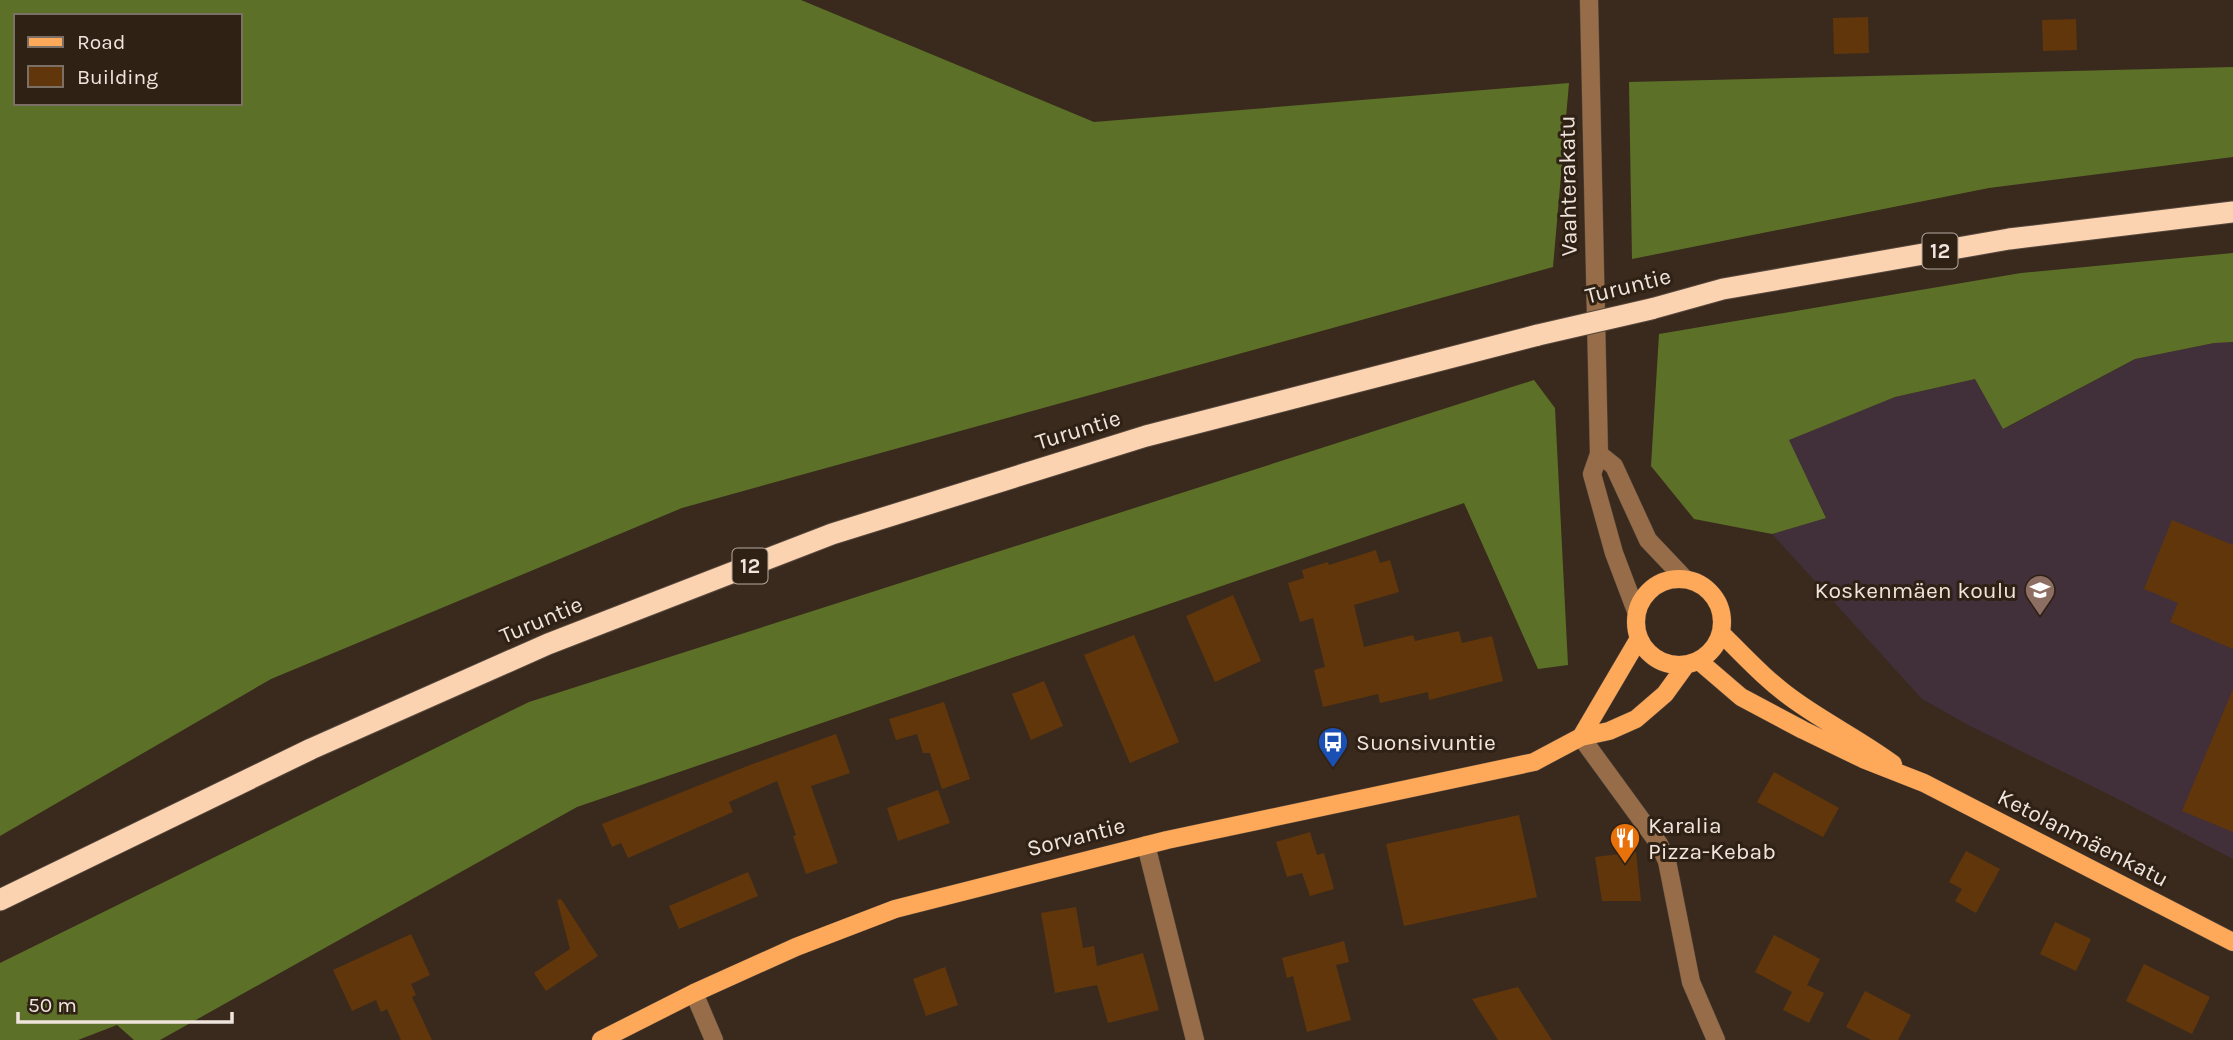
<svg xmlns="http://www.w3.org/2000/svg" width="2233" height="1040" font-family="Karla,sans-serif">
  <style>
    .education { fill: #412f39 }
    .forest { fill: #5c7127; fill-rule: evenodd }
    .building { fill: #61360b }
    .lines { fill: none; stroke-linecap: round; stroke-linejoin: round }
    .minor-casing { stroke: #57483d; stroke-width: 19 }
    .major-casing { stroke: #57483d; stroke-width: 19 }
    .highway-casing { stroke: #57483d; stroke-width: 23 }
    .minor { stroke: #966d48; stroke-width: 18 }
    .major { stroke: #fea959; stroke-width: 18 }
    .highway { stroke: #fcd3b0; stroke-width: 21 }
    .highway-bridge-casing { stroke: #57483d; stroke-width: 23; stroke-linecap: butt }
    .highway-bridge { stroke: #fcd3b0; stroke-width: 21 }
    .labels { text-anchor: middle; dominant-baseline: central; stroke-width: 6; stroke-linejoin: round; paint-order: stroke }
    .shield { fill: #302115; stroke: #b6aaa1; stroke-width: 2 }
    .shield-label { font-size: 21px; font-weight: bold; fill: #efe5dd }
    .street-label { font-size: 23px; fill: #efe5dd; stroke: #302115 }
    .poi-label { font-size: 23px; fill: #efe5dd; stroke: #302115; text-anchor: start }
  </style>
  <rect width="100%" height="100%" fill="#3a2a1e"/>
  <!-- education -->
  <path class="education" d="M2233 342V859L2112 796 1970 726 1922 699 1772 534 1826 517 1788 440 1895 397 1975 379 2004 429 2135 359 2214 343Z"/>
  <!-- forest -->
  <path class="forest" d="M0 0H801L1094 122 1569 83 1553 267 682 508 271 679 0 836ZM16 16H240V103H16Z
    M2233 67V157L1989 188 1632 259 1629 82Z
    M2233 253V342L2214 343 2135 359 2003 429 1975 379 1895 397 1789 440 1826 518 1772 534 1694 519 1651 466 1659 334 2021 273Z
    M1534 380 1555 408 1568 665 1538 669 1464 503 577 807 160 1040H134L117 1025 78 1040H0V963L529 702Z"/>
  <!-- building -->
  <path class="building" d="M1868 17 1869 53 1834 54 1833 18Z
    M2076 19 2077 50 2043 51 2042 20Z
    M2172 520 2233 545V649L2170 622 2178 603 2144 589Z
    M1376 550 1380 563 1390 560 1399 592 1354 605 1364 647 1413 635 1415 641 1459 631 1462 643 1492 636 1503 681 1429 700 1428 692 1380 703 1378 694 1323 707 1314 670 1325 667 1313 618 1300 622 1288 583 1304 578 1302 570 1328 562 1329 565Z
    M1233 595 1261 661 1215 682 1186 616Z
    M1134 635 1179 742 1130 763 1084 655Z
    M1044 681 1063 726 1031 740 1012 694Z
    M2233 689V832L2182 811Z
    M944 702 970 779 942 789 930 753H923L917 734 896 740 889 719Z
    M836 734 850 773 811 786 838 863 806 874 793 836 796 835 777 781 729 802 733 812 628 858 621 843 612 847 602 824 750 765Z
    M1774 772 1839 808 1823 837 1757 802Z
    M938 790 950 823 898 841 887 808Z
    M1519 815 1537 897 1404 926 1386 844Z
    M1310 832 1317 855 1324 853 1334 889 1310 896 1302 873 1287 877 1276 842Z
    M1966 851 2000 869 1976 913 1955 901 1962 889 1949 882Z
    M1636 852 1641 901H1602L1595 857Z
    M748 872 758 896 679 929 669 906Z
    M561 899 598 956 546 991 534 973 570 949 557 900Z
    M1076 907 1083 948 1094 946 1097 966 1143 953 1159 1010 1108 1023 1097 985 1055 993 1041 913Z
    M2055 922 2091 939 2076 971 2040 954Z
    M411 934 430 975 411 984 416 995 412 997 432 1040H401L387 1009 381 1012 376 1000 352 1011 333 970Z
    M1774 935 1820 959 1807 985 1824 993 1809 1023 1783 1010 1792 992 1755 972Z
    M1344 941 1349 962 1336 965 1351 1020 1307 1032 1293 976 1287 978 1282 958Z
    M2144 964 2210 997 2192 1034 2126 1001Z
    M945 967 958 1005 926 1016 913 979Z
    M1518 987 1552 1040H1498L1472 999Z
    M1865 991 1911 1015 1898 1040H1871L1846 1027Z"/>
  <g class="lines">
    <!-- minor casing -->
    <g class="minor-casing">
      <path id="minor" d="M1589 0 1599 454 1592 474 1614 553 1636 611
        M1599 454 1614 466 1648 540 1685 579
        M1581 737 1659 844 1667 861 1691 982 1716 1040
        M1146 845 1195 1040
        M694 993 714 1040"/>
    </g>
    <!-- major casing -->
    <g class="major-casing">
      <path id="major" d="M1636 622a43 43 0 1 1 86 0a43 43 0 1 1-86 0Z
        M1721 633C1745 657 1769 683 1797 702 1828 724 1862 741 1893 764
        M1699 661 1741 697 1803 730 1863 759 1924 783 2233 942
        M1581 737 1638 640
        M601 1040 694 993 796 947 895 909 1167 840 1534 762 1581 737 1609 731 1636 719 1665 694 1686 665"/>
    </g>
    <!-- highway casing -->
    <g class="highway-casing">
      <path id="highway" d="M1651 309 1723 289 2009 239 2233 212
        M0 900 311 749 548 644 832 534 1146 436 1538 335"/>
    </g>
    <!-- minor -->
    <use href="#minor" class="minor"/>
    <!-- major -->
    <use href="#major" class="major"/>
    <!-- highway -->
    <use href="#highway" class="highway"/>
    <!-- highway-bridge casing -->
    <g class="highway-bridge-casing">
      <path id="highway-bridge" d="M1538 335 1651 309"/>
    </g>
    <!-- highway-bridge -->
    <use href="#highway-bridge" class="highway-bridge"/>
  </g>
  <!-- icons -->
  <defs>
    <g id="school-pin" transform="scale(1.575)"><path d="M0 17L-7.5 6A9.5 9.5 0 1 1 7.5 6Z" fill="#8d6e63" stroke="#302115"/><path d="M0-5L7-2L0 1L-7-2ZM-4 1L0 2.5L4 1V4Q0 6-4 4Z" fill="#fff"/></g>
    <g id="bus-pin" transform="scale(1.575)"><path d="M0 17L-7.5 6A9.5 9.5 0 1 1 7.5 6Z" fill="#1a4fb4" stroke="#302115"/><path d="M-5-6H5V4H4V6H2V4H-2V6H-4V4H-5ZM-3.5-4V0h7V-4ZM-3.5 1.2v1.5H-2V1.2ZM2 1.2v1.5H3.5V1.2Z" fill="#fff"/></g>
    <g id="restaurant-pin" transform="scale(1.575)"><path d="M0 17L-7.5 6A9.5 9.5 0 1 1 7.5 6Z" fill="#e8710a" stroke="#302115"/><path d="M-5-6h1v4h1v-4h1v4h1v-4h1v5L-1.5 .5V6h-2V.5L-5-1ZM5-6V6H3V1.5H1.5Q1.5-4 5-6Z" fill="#fff"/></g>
  </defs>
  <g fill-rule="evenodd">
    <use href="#school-pin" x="2040" y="590"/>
    <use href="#bus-pin" x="1333" y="742"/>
    <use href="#restaurant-pin" x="1625" y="838"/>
  </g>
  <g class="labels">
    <!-- shield labels -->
    <g class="shield">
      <rect x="1922.5" y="233.5" width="35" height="35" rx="5"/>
      <rect x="732.5" y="548.5" width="35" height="35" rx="5"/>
    </g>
    <g class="shield-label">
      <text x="1940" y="251">12</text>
      <text x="750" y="566">12</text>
    </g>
    <!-- street labels -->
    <g class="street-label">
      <text transform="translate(1568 186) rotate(-91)">Vaahterakatu</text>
      <text transform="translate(1628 286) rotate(-14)">Turuntie</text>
      <text transform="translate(1078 430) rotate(-17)">Turuntie</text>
      <text transform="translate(541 620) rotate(-23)">Turuntie</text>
      <text transform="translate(1076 837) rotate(-14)">Sorvantie</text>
      <text transform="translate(2083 838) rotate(27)">Ketolanmäenkatu</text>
    </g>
    <!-- poi labels -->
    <g class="poi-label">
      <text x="2017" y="590" text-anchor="end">Koskenmäen koulu</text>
      <text x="1356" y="742">Suonsivuntie</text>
      <text x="1648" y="825">Karalia<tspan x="1648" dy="26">Pizza-Kebab</tspan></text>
    </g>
  </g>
  <!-- legend -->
  <rect x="14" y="14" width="228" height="91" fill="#302115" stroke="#7c6f65" stroke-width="2"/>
  <rect x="28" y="37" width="35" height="10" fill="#fea959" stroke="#7c6f65" stroke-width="2"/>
  <text x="77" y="49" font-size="21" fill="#efe5dd">Road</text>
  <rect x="28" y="66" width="35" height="21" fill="#61360b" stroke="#7c6f65" stroke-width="2"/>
  <text x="77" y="84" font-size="21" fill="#efe5dd">Building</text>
  <!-- scale -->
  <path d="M18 1012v10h214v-10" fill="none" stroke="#efe5dd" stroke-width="3.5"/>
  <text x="28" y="1012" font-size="21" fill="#efe5dd" stroke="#302115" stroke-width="5" paint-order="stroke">50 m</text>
</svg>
